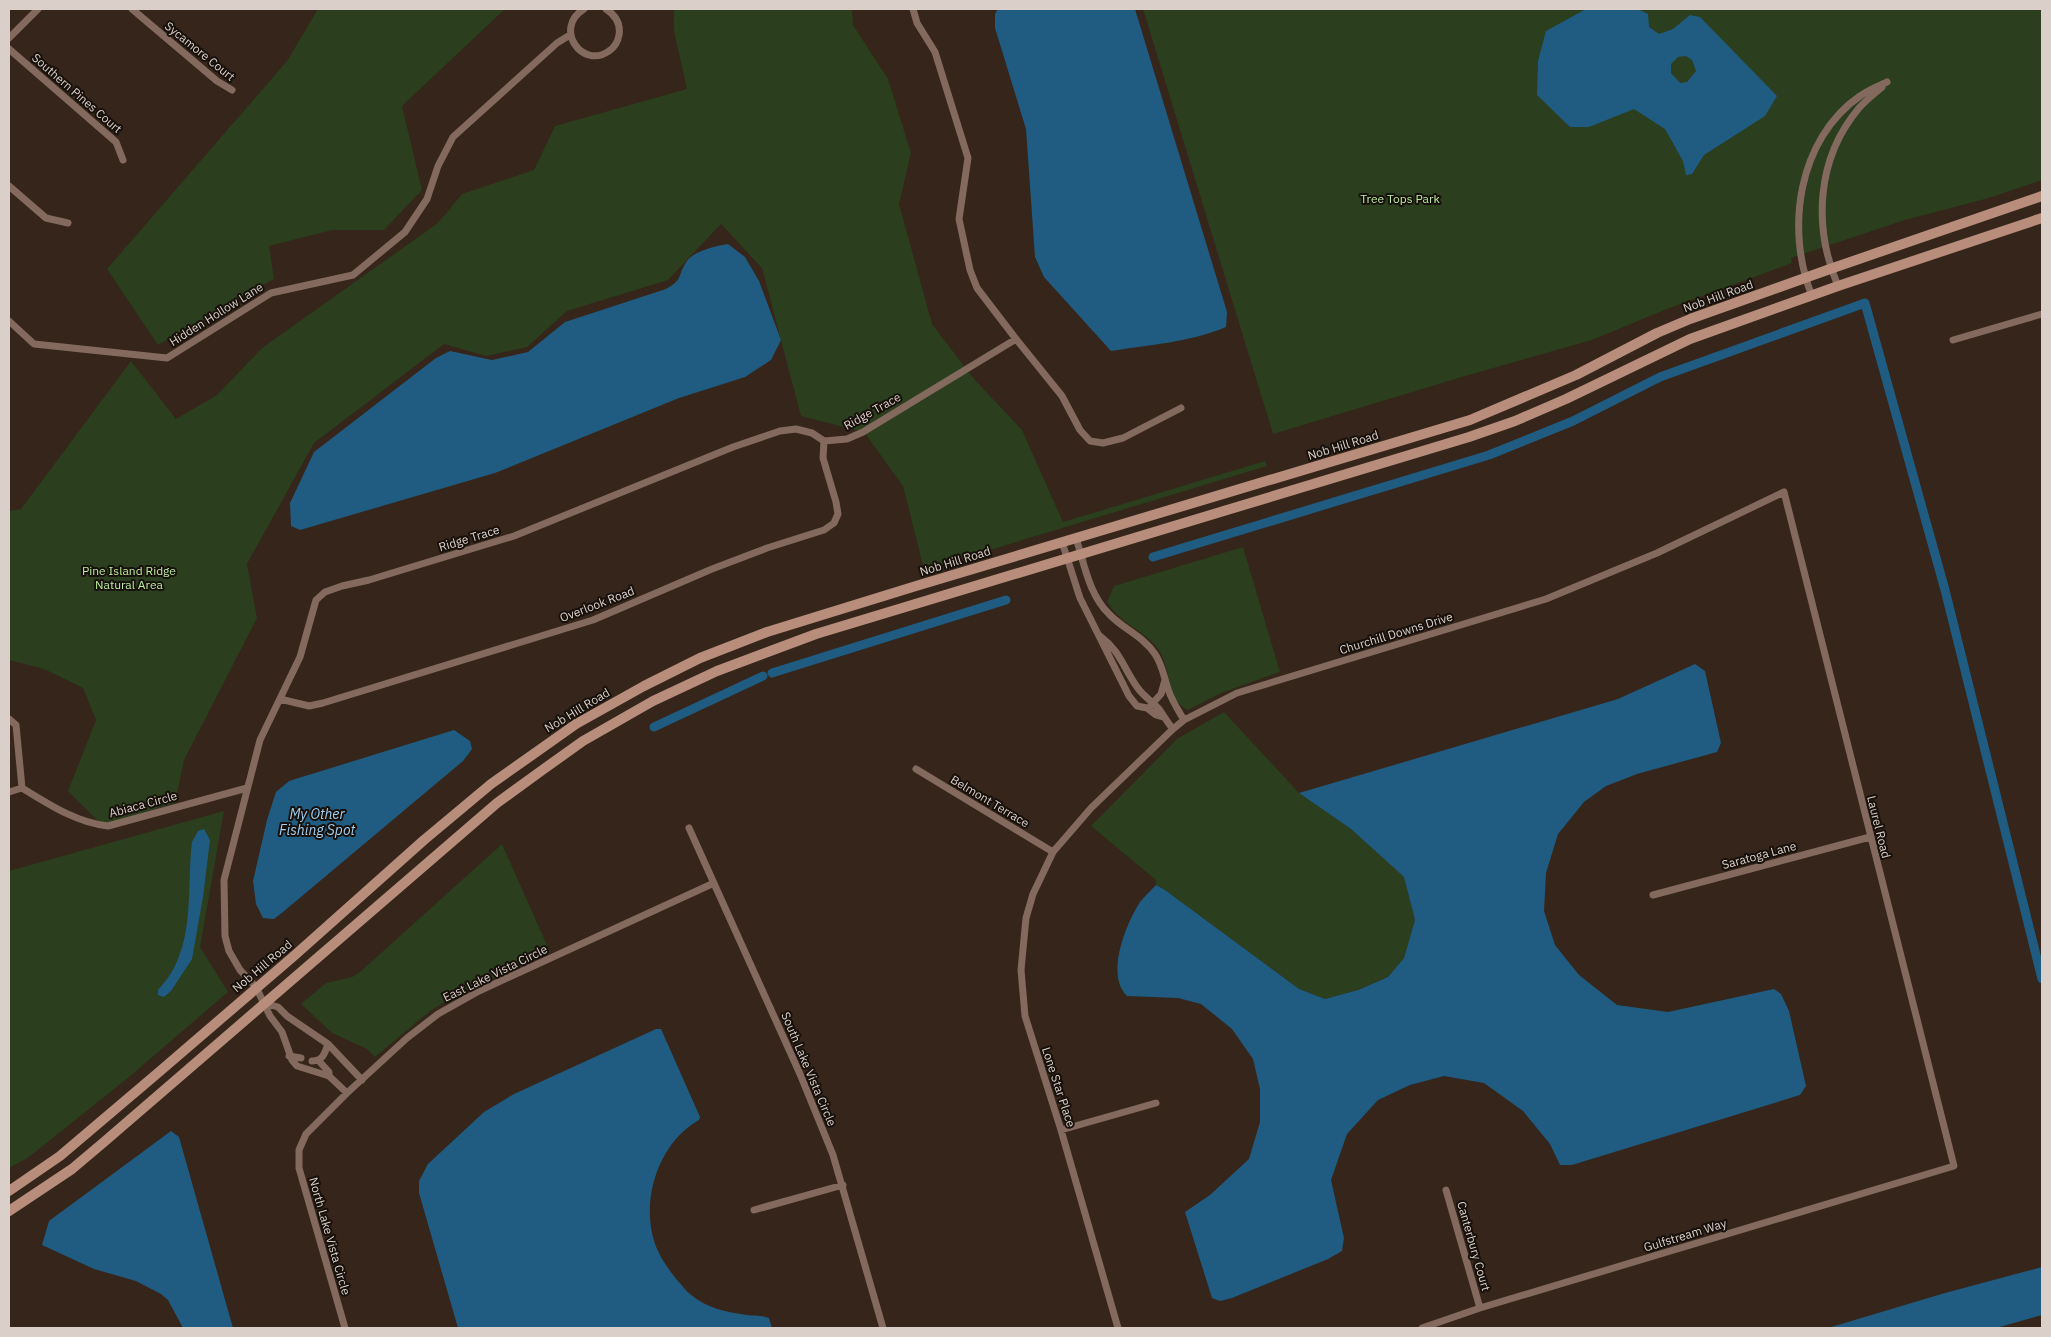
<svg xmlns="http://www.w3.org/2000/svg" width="2051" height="1337" font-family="'IBM Plex Sans',sans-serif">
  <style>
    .green { fill: #2b3e1e }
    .water { fill: #205c81; fill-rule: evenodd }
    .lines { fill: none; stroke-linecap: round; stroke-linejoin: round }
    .canal { stroke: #205c81; stroke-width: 9 }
    .street { stroke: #84695e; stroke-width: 7 }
    .secondary { stroke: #b88d7b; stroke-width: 10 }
    .labels { text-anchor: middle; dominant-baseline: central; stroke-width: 4; stroke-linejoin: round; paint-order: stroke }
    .street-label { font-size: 12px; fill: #dbcfc9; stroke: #17100b }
    .park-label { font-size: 12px; fill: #bbeb9b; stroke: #17100b }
    .water-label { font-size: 14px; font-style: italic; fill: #a0d0f2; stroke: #17100b }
  </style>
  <rect width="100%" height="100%" fill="#35251a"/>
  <!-- green -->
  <path class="green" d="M318 9H505L402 106 422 190 384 230H332L269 246 274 279 158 345 107 269 287 61Z
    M674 9H852L853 25 888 79 911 153 899 204 932 324 974 379 1022 430 1063 522 1265 461 1267 466 924 570 903 486 864 432 801 416 762 268 721 224 668 280 567 311 527 347 486 356 444 344 314 443 247 564 257 618 184 760 175 803 102 825 68 791 96 720 83 688 44 669 9 660V511L21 509 131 361 176 419 217 395 262 348 438 223 462 194 534 170 555 126 687 89 674 31Z
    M1143 9H2042V180L1989 198 1905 220 1791 258 1792 263 1667 309 1592 340 1465 376 1273 434Z
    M1243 547 1280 672 1221 693 1188 710C1168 701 1170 673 1162 656 1154 638 1136 631 1122 619 1116 614 1111 608 1107 602L1114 586Z
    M1224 712 1299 793 1351 829 1404 877 1415 920 1404 958 1388 977 1357 990 1325 999 1299 989 1165 890 1156 885V880L1091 826 1177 739Z
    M224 811 200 947 228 992 129 1077 29 1157 9 1168V871Z
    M502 844 550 952 456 995 430 1011 375 1057 367 1049 332 1033 301 1004 326 983 352 977 360 972Z"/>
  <!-- water -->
  <path class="water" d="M998 9H1135L1227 312 1226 327C1191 342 1149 345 1111 351L1044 277 1035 257 1026 129 995 28V14Z
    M1586 9H1638L1648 14 1649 27 1659 34 1673 29 1690 15 1700 17 1777 96 1765 116 1704 155 1692 174 1686 175 1683 161 1665 129 1634 109 1589 127H1570L1537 95 1538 61 1546 31ZM1686 56 1692 60 1696 71 1687 82 1680 83 1671 73V64L1678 57Z
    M728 244 745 257 759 281 781 340 771 360 745 377 679 398 495 473 300 530 291 526 290 503 314 452 436 358 450 351 492 360 528 352 565 322 666 289C684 279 677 275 687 261 694 251 716 246 728 244Z
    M1695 664 1705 671 1721 743 1717 752 1637 774 1606 786 1584 802 1558 834 1546 873 1544 911 1555 945 1579 975 1617 1005 1668 1012 1774 989 1781 994 1789 1011 1806 1086 1800 1095 1572 1165H1560L1550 1144 1523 1111 1484 1083 1444 1076 1410 1085 1378 1100 1347 1134 1331 1180 1344 1238 1342 1251 1328 1259 1232 1298 1220 1301 1212 1298 1185 1212 1210 1195 1249 1159 1260 1122V1089L1253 1059 1232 1029 1201 1004 1178 998 1127 996C1105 975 1126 924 1140 902 1145 896 1151 890 1156 885L1165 890 1299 989 1325 999 1358 990 1388 977 1404 958 1415 920 1404 877 1351 829 1299 793 1618 699Z
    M454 730 470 741 472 749 463 761 283 912 274 919 263 918 256 904 253 881 267 820 276 792 289 781Z
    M204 829 210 840 203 897 192 959 171 991 164 997 158 995V990C164 983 170 976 174 968 194 929 187 883 192 842L198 831Z
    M656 1029H661L700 1117 699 1120C656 1144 638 1207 658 1251 663 1262 670 1271 677 1280 681 1284 685 1290 690 1294 706 1308 726 1312 747 1315 754 1316 762 1315 769 1318L772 1328H458L419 1193V1181L428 1164 484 1112 514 1094Z
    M171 1131 179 1137 233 1328H183L168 1300 161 1294 136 1281 94 1269 42 1245 49 1221Z
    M2042 1267V1315L1996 1328H1828L1945 1293Z"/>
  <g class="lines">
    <!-- canal -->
    <path class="canal" d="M1153 557 1489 455 1573 421 1660 377 1865 303 1945 590 2042 979
      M772 673 1006 600
      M654 727 763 676"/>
    <!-- street -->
    <path class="street" d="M132 9 217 81 232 90
      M584 9C553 28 582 70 609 51 615 47 618 41 619 35 621 23 615 15 606 9
      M913 9 917 23 935 52 968 158 959 219 970 270 977 288 1016 339 1062 396 1080 430 1090 441 1103 443 1123 438 1181 408
      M9 38 38 9
      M9 49 116 142 123 160
      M9 186 46 218 68 223
      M1838 286C1813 227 1816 159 1859 108 1866 100 1874 94 1882 87
      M1812 296C1785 229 1798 139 1860 96 1868 90 1878 86 1887 82
      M9 321 34 344 167 358 271 293 353 275 405 232 427 199 438 166 453 137 557 43 570 35
      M1953 340 2042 314
      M1076 538C1084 563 1089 595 1109 614 1123 629 1143 636 1155 654 1162 664 1164 677 1168 689 1172 701 1178 710 1184 720
      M1062 542 1080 598 1129 696 1137 706 1147 708 1156 715 1163 717
      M1100 636C1120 651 1123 667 1137 687 1143 696 1152 701 1159 709 1164 716 1167 722 1173 729
      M280 699 309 706 323 703 593 620 712 569 767 548 824 530 834 523 838 514 836 502 823 458 824 441
      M1151 705 1161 694 1165 680
      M9 719 16 725 22 788
      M916 769 1053 852
      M22 788C48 804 77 823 108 826L247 788
      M9 792 22 788
      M689 828 800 1074 833 1155 883 1328
      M1653 895 1870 837
      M264 1003 278 1007 287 1016 328 1044 362 1080
      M289 1056 301 1058
      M318 1060 329 1072V1076
      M312 1061C323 1061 325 1053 328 1044
      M347 1093 329 1076 297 1066 292 1060 282 1032 270 1016 256 987 240 970 229 951 225 936 224 880 260 740 300 657 316 600 325 592 342 586 369 580 514 536 733 447 780 431 796 429 812 433 824 441 847 439 863 432 1016 339
      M1061 1130 1156 1103
      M1446 1190 1480 1308
      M754 1210 843 1185
      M345 1328 299 1168V1150L306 1134 347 1093 407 1038 438 1014 479 991 714 883
      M1118 1328 1061 1130 1025 1016 1021 970 1026 918 1033 894 1053 852 1091 808 1173 729 1184 720 1237 693 1546 599 1657 553 1784 492 1954 1166 1480 1308 1422 1328"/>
    <!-- secondary -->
    <path class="secondary" d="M9 1191 60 1156 159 1072 295 955 424 840 491 784 576 724 644 686 700 658 767 632 916 586 1470 420 1576 375 1657 333 1690 319 1830 269 2042 196
      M9 1211 72 1169 104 1142 497 803 541 771 583 741 653 701 717 671 816 634 1469 437 1515 421 1566 399 1690 339 1838 286 2042 218"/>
  </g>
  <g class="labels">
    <!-- street labels -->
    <g class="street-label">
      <text transform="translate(200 51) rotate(39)">Sycamore Court</text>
      <text transform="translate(77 93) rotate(41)">Southern Pines Court</text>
      <text transform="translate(1718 296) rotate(-20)">Nob Hill Road</text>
      <text transform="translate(216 314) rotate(-32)">Hidden Hollow Lane</text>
      <text transform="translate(872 411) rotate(-29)">Ridge Trace</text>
      <text transform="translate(1343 445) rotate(-17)">Nob Hill Road</text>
      <text transform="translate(469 538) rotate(-17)">Ridge Trace</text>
      <text transform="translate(955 561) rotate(-17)">Nob Hill Road</text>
      <text transform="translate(597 604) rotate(-21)">Overlook Road</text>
      <text transform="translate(1396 633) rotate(-17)">Churchill Downs Drive</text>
      <text transform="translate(577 710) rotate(-31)">Nob Hill Road</text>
      <text transform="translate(990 801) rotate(31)">Belmont Terrace</text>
      <text transform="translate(143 804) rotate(-15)">Abiaca Circle</text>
      <text transform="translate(1879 827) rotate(76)">Laurel Road</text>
      <text transform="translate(1759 855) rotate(-15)">Saratoga Lane</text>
      <text transform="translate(262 966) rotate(-40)">Nob Hill Road</text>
      <text transform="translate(495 973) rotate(-26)">East Lake Vista Circle</text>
      <text transform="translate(809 1069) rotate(67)">South Lake Vista Circle</text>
      <text transform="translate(1059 1087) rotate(72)">Lone Star Place</text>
      <text transform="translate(1685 1235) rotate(-17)">Gulfstream Way</text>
      <text transform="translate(330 1236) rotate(74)">North Lake Vista Circle</text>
      <text transform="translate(1474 1246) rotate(74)">Canterbury Court</text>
    </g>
    <!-- park labels -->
    <g class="park-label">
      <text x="1400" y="198">Tree Tops Park</text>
      <text x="129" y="570">Pine Island Ridge<tspan x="129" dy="14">Natural Area</tspan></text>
    </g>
    <!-- water labels -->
    <g class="water-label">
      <text x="317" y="814">My Other<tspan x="317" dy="16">Fishing Spot</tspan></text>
    </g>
  </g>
  <!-- border -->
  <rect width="2051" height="1337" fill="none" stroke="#dbcfc9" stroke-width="20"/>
</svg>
